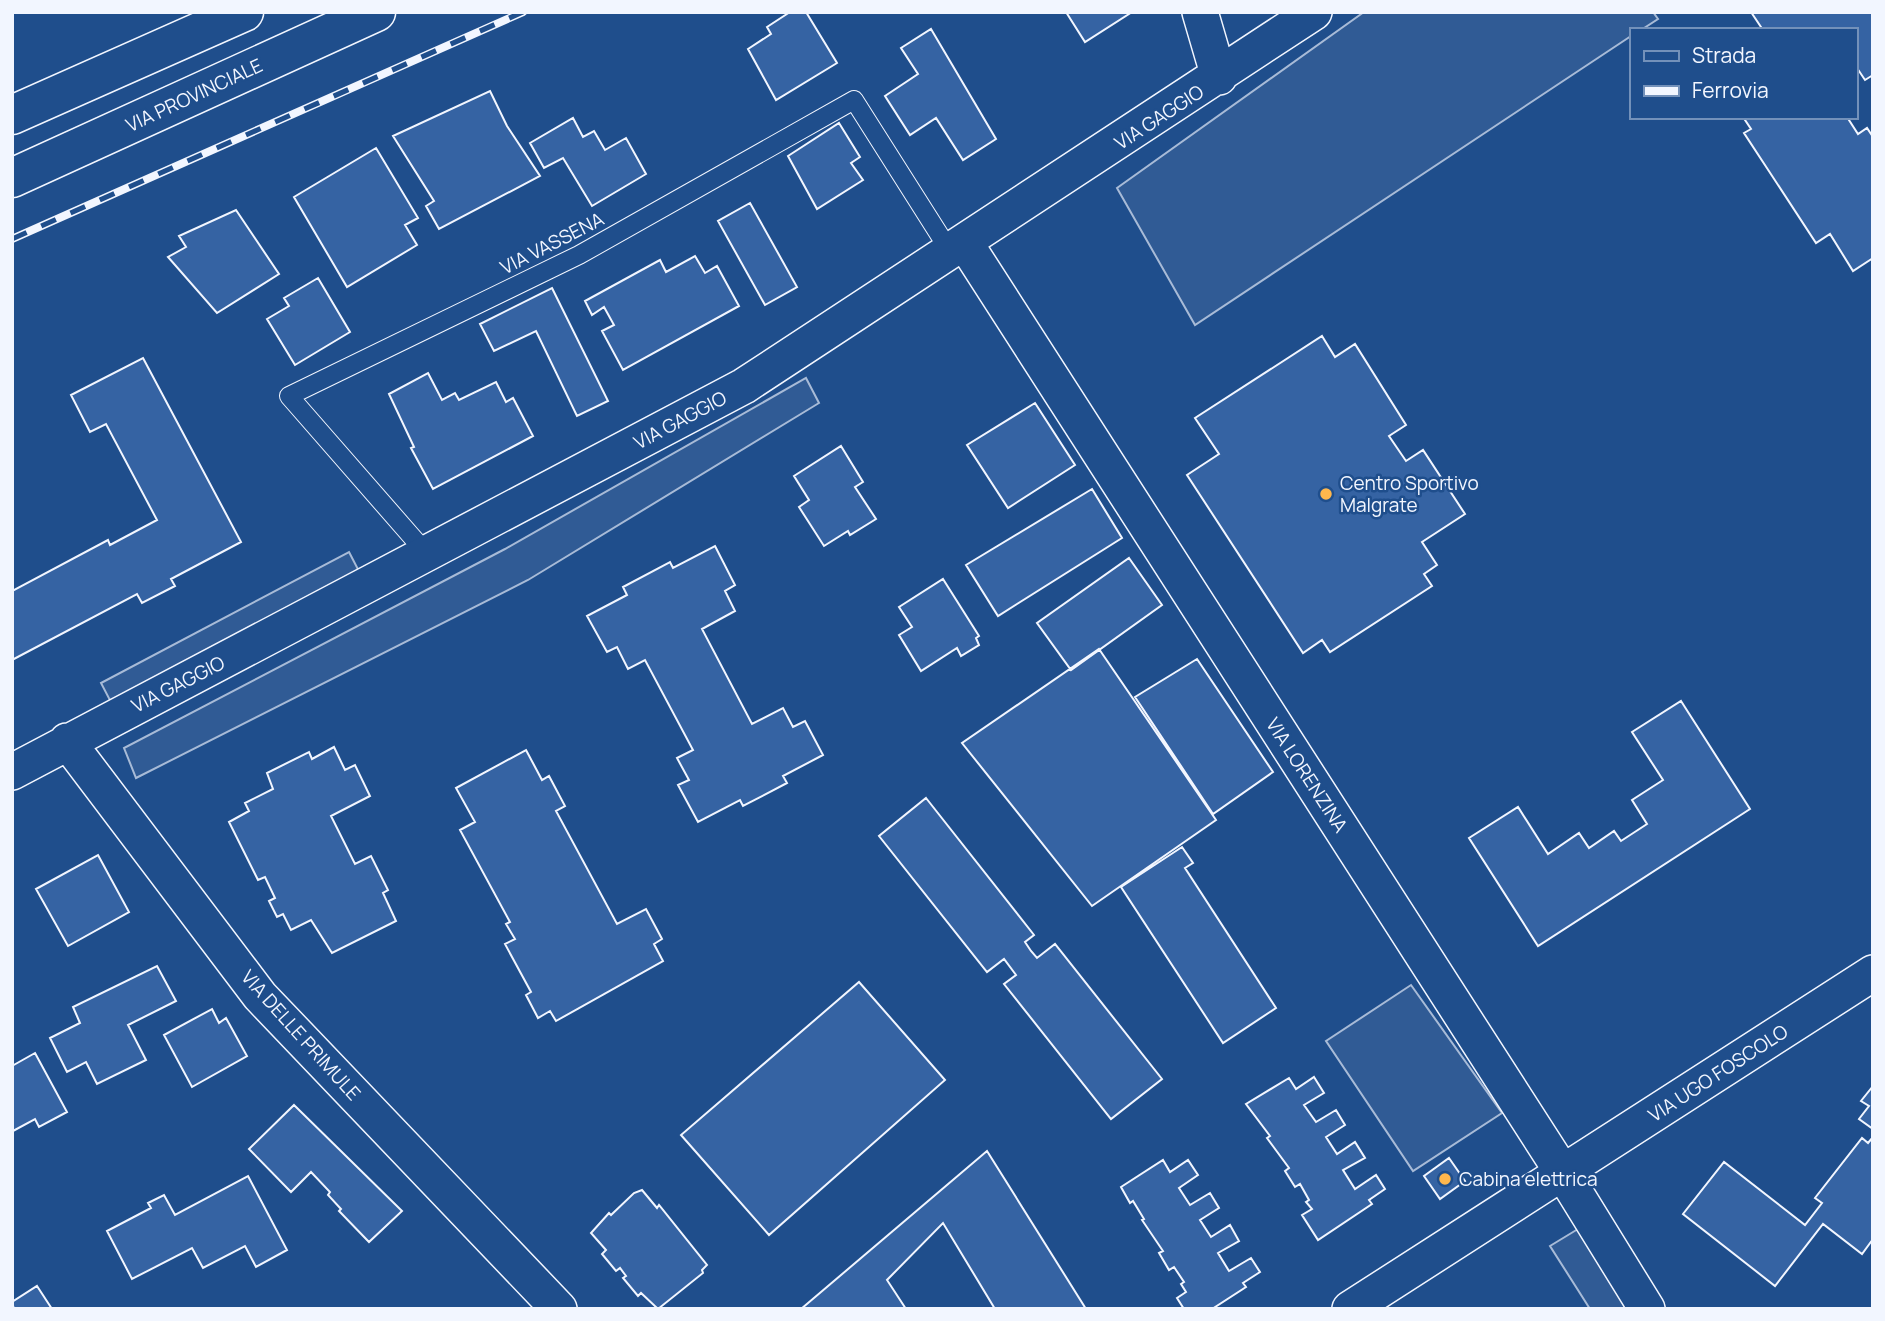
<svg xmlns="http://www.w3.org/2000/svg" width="1885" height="1321" font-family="Manrope,sans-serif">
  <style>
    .built { fill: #305b95; stroke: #a8bbd7; stroke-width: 2 }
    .building { fill: #3563a3; stroke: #f2f6ff; stroke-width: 2 }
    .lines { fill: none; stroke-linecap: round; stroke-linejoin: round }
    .service-casing { stroke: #f2f6ff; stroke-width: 20 }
    .minor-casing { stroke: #f2f6ff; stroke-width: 38 }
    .primary-casing { stroke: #f2f6ff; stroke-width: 41 }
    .service { stroke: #1f4e8c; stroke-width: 18 }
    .minor { stroke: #1f4e8c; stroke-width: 35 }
    .primary { stroke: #1f4e8c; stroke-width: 38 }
    .rail-casing { stroke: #f2f6ff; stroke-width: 8 }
    .rail { stroke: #1f4e8c; stroke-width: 5; stroke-dasharray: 16; stroke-linecap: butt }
    .poi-dot { fill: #ffb74d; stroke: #1f4e8c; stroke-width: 2.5 }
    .labels { text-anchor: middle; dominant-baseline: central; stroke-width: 5; stroke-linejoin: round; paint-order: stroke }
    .street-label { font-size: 19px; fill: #f2f6ff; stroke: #1f4e8c }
    .poi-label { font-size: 19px; fill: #f2f6ff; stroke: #1f4e8c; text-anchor: start }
  </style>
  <rect width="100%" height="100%" fill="#1f4e8c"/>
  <!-- built -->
  <path class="built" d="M1364 12H1653L1658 19 1641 30H1631V36L1195 325 1117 188Z
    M806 378 819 403 528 580 136 778 124 748 505 549Z
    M349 552 362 577 114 708 101 683Z
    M1411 985 1502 1113 1413 1171 1326 1041Z
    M1578 1229 1629 1309H1590L1550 1246Z"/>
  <!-- building -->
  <path class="building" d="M790 12H806L837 63 776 100 748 49 771 34 767 27Z
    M1066 12H1132L1085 42Z
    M1751 12H1873V75L1865 80 1855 65V30H1763Z
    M931 29 996 139 963 160 936 118 910 135 885 96 918 74 901 48Z
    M490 91 507 126 540 176 439 229 426 206 434 201 393 136Z
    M1743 117H1847L1858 134 1867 128 1873 137V258L1853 271 1830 234 1816 243 1744 133 1751 129Z
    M573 118 583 137 594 131 605 150 626 138 646 174 592 206 563 158 544 168 530 143Z
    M839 123 860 157 851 163 863 180 817 209 788 156Z
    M376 148 418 218 405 225 417 245 347 287 294 197Z
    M750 203 797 287 765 305 718 221Z
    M236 210 279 274 217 313 168 257 186 247 179 236Z
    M695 256 705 273 717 266 739 306 623 370 602 331 614 325 604 307 592 315 585 301 660 260 666 272Z
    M318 278 350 332 295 365 267 319 289 306 284 298Z
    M552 288 608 401 577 416 536 331 494 351 480 324Z
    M1322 336 1335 357 1355 344 1406 425 1389 436 1406 461 1423 450 1465 514 1422 542 1437 565 1424 574 1432 586 1330 652 1322 640 1303 653 1187 475 1219 454 1195 418Z
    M143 358 241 542 171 579 175 586 142 603 137 594 12 660V591L108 540 110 545 157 520 106 424 90 432 71 395Z
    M428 373 442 400 455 393 459 400 496 382 506 402 513 398 533 436 433 489 411 448 414 447 389 394Z
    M1035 403 1075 465 1008 508 967 445Z
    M841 446 863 482 855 487 876 519 850 535 848 531 824 546 799 507 809 500 794 476Z
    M1092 489 1122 538 998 616 966 565Z
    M715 546 735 585 725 591 735 611 702 629 752 724 783 708 793 727 805 721 823 755 783 776 787 783 743 806 740 800 698 822 678 785 689 780 677 758 693 750 645 660 628 669 617 647 607 652 587 616 627 595 623 587 670 562 673 568Z
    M1129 558 1162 605 1071 670 1037 623Z
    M943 579 979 636 976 638 979 645 961 656 957 648 921 671 899 635 912 627 899 607Z
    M1099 649 1216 820 1092 906 962 743Z
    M1197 659 1273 772 1213 814 1135 697Z
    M1681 701 1750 809 1538 946 1469 838 1518 807 1548 854 1579 833 1589 848 1614 831 1621 841 1647 824 1632 800 1663 780 1632 732Z
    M334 747 345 770 355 765 370 796 331 816 355 864 371 856 388 890 383 893 396 921 332 953 311 920 291 930 283 914 277 917 269 901 275 898 265 877 258 880 229 822 249 811 245 803 273 789 267 773 309 752 312 759Z
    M526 750 542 780 549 776 565 806 556 811 617 924 646 909 662 939 654 944 663 961 556 1021 550 1011 538 1018 526 995 531 992 505 944 515 939 506 924 510 922 460 830 475 822 456 788Z
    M926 798 1034 935 1025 942 1031 951 1037 958 1055 944 1162 1079 1111 1119 1004 984 1016 975 1004 959 987 972 879 836Z
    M1182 847 1193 863 1185 868 1276 1008 1223 1043 1121 887Z
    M98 855 129 912 68 946 36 889Z
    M157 966 176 1001 128 1025 146 1060 97 1084 86 1062 67 1072 50 1038 80 1023 73 1007Z
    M859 982 945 1080 769 1235 681 1135Z
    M212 1009 219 1023 226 1018 247 1056 192 1087 164 1035Z
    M35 1053 67 1112 39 1127 35 1119 13 1131 12 1066Z
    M1314 1077 1324 1093 1304 1105 1316 1122 1336 1110 1345 1125 1326 1137 1337 1154 1355 1142 1365 1158 1343 1170 1355 1189 1376 1175 1385 1189 1369 1200 1372 1204 1318 1240 1302 1215 1312 1209 1306 1202 1309 1200 1300 1184 1295 1187 1285 1171 1289 1168 1267 1138 1270 1136 1246 1104 1289 1078 1296 1089Z
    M1873 1086V1129L1859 1119 1869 1106 1861 1101Z
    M294 1105 402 1211 369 1242 339 1211 341 1209 328 1195 330 1192 311 1172 291 1192 249 1149Z
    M1873 1137V1239L1862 1254 1823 1224 1775 1286 1683 1214 1724 1162 1805 1225 1822 1203 1815 1198 1862 1138 1868 1143Z
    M987 1151 1086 1309H995L943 1223 887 1280 906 1309H801Z
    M1449 1158 1465 1181 1440 1199 1424 1176Z
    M1163 1160 1170 1172 1188 1160 1198 1175 1179 1188 1190 1205 1210 1193 1219 1208 1200 1220 1211 1237 1230 1225 1239 1241 1218 1253 1229 1271 1251 1258 1260 1272 1243 1283 1246 1287 1212 1309H1184L1177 1298 1186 1292 1181 1284 1184 1282 1174 1267 1169 1270 1159 1253 1163 1251 1142 1220 1144 1219 1133 1201 1130 1203 1121 1187Z
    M248 1176 287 1250 256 1267 245 1246 203 1268 192 1248 132 1279 107 1231 151 1208 148 1203 164 1195 175 1215Z
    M642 1190 657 1208 659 1205 707 1265 702 1270 703 1273 658 1309 641 1293 638 1296 623 1278 626 1276 620 1268 616 1271 602 1254 606 1250 591 1233 609 1213 611 1215 634 1193Z
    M37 1286 52 1309H14L12 1302Z"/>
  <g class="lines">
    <!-- service casing -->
    <g class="service-casing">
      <path id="service" d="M427 554 289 396 579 255 854 100 951 253"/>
    </g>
    <!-- minor casing -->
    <g class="minor-casing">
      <path id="minor" d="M1200 12 1219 77
        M965 243 1563 1173 1647 1309
        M67 741 260 996 559 1309
        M12 772 744 386 1314 12
        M1350 1309 1873 973"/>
    </g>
    <!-- primary casing -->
    <g class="primary-casing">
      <path id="primary" d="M12 115 244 12
        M12 178 376 12"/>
    </g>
    <!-- service -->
    <use href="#service" class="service"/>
    <!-- minor -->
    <use href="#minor" class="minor"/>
    <!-- primary -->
    <use href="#primary" class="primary"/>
    <!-- rail casing -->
    <g class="rail-casing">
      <path id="rail" d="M12 239 523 12"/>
    </g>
    <!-- rail -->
    <use href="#rail" class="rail"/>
  </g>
  <!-- markers -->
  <g class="poi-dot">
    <circle cx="1326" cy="494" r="7"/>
    <circle cx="1445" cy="1179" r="7"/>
  </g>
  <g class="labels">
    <!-- street labels -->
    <g class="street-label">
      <text transform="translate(194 95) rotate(-25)">VIA PROVINCIALE</text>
      <text transform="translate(1159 117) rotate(-33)">VIA GAGGIO</text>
      <text transform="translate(552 243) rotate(-27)">VIA VASSENA</text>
      <text transform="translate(680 420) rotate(-28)">VIA GAGGIO</text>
      <text transform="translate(178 684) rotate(-27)">VIA GAGGIO</text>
      <text transform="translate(1307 775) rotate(57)">VIA LORENZINA</text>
      <text transform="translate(301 1035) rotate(48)">VIA DELLE PRIMULE</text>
      <text transform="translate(1718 1073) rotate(-33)">VIA UGO FOSCOLO</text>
    </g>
    <!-- poi labels -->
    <g class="poi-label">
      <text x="1340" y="483">Centro Sportivo<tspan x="1340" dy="22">Malgrate</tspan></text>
      <text x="1459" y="1179">Cabina elettrica</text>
    </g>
  </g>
  <!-- border -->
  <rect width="1885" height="1321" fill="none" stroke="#f2f6ff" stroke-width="28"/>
  <!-- legend -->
  <rect x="1630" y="28" width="228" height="91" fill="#1f4e8c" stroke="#7391ba" stroke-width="2"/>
  <rect x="1644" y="51" width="35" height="10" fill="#1f4e8c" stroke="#7391ba" stroke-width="2"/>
  <text x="1692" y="63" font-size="21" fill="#f2f6ff">Strada</text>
  <rect x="1644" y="86" width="35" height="10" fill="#f2f6ff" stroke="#7391ba" stroke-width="2"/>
  <text x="1692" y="98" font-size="21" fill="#f2f6ff">Ferrovia</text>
</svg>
